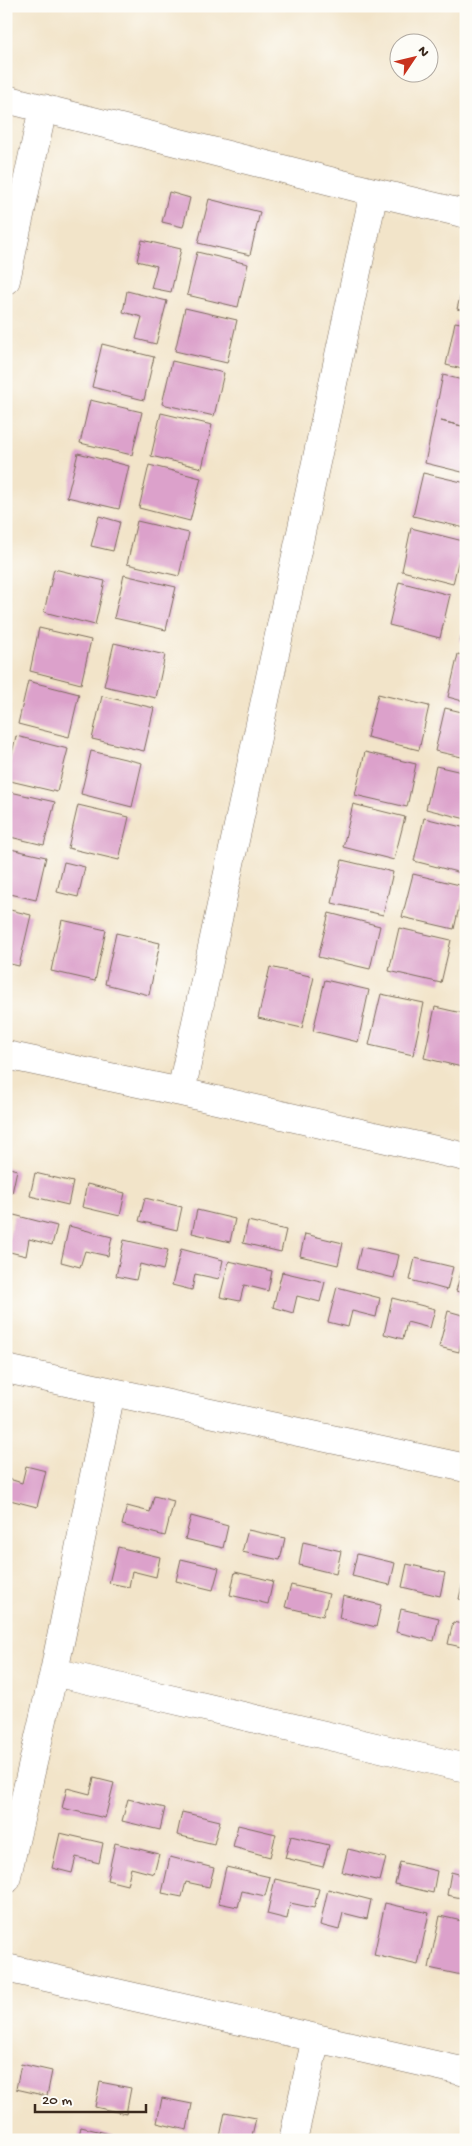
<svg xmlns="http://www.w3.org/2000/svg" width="472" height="2146" font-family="'Gochi Hand',sans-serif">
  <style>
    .building { fill: #dca1cb }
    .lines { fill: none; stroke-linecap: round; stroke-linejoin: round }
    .street-casing { stroke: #7b6b5a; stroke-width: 29 }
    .street { stroke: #fff; stroke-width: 28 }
  </style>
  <rect width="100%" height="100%" fill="#fdfcf7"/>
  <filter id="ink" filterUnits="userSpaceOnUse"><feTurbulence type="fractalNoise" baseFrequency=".02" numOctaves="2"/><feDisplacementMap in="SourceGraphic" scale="10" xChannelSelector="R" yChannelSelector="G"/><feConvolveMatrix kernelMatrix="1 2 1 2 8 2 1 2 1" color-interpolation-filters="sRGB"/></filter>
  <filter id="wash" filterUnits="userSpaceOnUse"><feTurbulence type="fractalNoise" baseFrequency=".0096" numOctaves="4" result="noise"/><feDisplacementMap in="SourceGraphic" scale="20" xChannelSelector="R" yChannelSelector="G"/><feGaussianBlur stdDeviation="1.12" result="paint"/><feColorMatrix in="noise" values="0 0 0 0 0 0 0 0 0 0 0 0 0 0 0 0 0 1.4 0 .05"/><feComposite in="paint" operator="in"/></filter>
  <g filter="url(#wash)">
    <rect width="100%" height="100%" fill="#f2e4c9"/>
    <g id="blocks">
      <!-- building -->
      <path class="building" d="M169 192 190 198 183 227 162 222Z
        M209 199 260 212 250 255 198 243Z
        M142 240 181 249 171 292 151 288 157 266 137 261Z
        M197 252 248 264 238 307 187 295Z
        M465 277H466V311L457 309Z
        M127 291 167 301 156 344 136 339 142 317 123 312Z
        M185 308 237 320 227 363 175 351Z
        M455 322 466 324V370L446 365Z
        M102 344 154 357 144 400 92 387Z
        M172 361 224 373 214 416 162 404Z
        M443 375 466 381V427L441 421 466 427V473L425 463Z
        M90 400 142 412 132 455 80 443Z
        M161 413 212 425 202 468 151 456Z
        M78 453 129 466 119 509 67 497Z
        M149 465 201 478 190 521 139 508Z
        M423 473 466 483 465 528 413 516Z
        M99 516 120 522 113 551 91 546Z
        M137 521 189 533 179 576 127 564Z
        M411 528 463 541 453 584 402 571Z
        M54 569 105 581 95 625 44 612Z
        M124 575 176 587 166 630 114 618Z
        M399 582 450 595 440 638 389 625Z
        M465 620H466V643L460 642Z
        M39 628 91 640 81 684 30 671Z
        M114 643 165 655 156 698 104 686Z
        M458 654 466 656V702L448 697Z
        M28 681 79 694 69 737 18 724Z
        M378 694 429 706 419 750 367 737Z
        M102 696 154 708 144 751 92 739Z
        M445 708 466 713V758L435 751Z
        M16 736 68 749 57 792 6 780Z
        M91 751 142 763 132 807 81 794Z
        M365 752 416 764 407 807 355 795Z
        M436 766 466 773V819L426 809Z
        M6 791 55 802 44 845 6 836Z
        M353 804 405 817 394 860 343 847Z
        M78 805 129 817 119 860 68 848Z
        M424 818 466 828 465 874 414 861Z
        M6 848 46 857 36 900 6 893Z
        M342 860 393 872 383 915 332 903Z
        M64 862 85 867 78 897 57 892Z
        M413 874 464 886 454 929 402 917Z
        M6 909 31 915 19 966 6 963Z
        M329 913 380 926 370 969 318 957Z
        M62 920 106 930 95 981 51 971Z
        M399 928 451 940 441 983 389 971Z
        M116 933 160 943 149 995 105 984Z
        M270 967 314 977 302 1028 258 1018Z
        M325 980 369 990 358 1042 313 1031Z
        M381 994 424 1003 413 1055 369 1045Z
        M435 1007 466 1014V1068L424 1058Z
        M6 1167 17 1170 12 1193 6 1191Z
        M35 1173 73 1182 68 1205 30 1196Z
        M87 1184 125 1193 120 1216 82 1207Z
        M145 1198 182 1207 177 1230 139 1221Z
        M197 1210 235 1219 230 1242 192 1233Z
        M14 1215 57 1226 52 1245 29 1239 26 1256 6 1251Z
        M248 1221 286 1230 281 1252 243 1243Z
        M69 1226 112 1237 108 1256 85 1251 80 1267 61 1262Z
        M305 1234 343 1243 338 1265 300 1256Z
        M124 1240 168 1250 163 1270 140 1264 136 1280 116 1276Z
        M361 1247 399 1255 394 1278 356 1269Z
        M181 1249 223 1260 219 1279 195 1274 192 1290 172 1285Z
        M415 1258 453 1267 447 1290 410 1280Z
        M229 1261 272 1271 268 1291 244 1285 240 1301 220 1297Z
        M462 1269 466 1270V1294L456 1291Z
        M282 1272 325 1282 320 1302 297 1296 293 1313 273 1307Z
        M337 1287 380 1298 376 1317 352 1311 348 1327 328 1322Z
        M392 1298 435 1309 430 1328 407 1322 403 1339 384 1334Z
        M448 1311 466 1316V1337L462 1336 459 1352 439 1347Z
        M26 1466 46 1471 37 1507 6 1499V1478L22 1483Z
        M154 1496 174 1501 165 1536 122 1525 127 1506 150 1512Z
        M191 1516 228 1526 223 1548 185 1539Z
        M248 1530 285 1538 280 1560 242 1552Z
        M303 1542 341 1551 336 1574 299 1565Z
        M118 1547 160 1557 156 1577 132 1571 129 1587 109 1583Z
        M357 1554 395 1563 390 1585 352 1576Z
        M181 1559 219 1568 213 1590 176 1581Z
        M407 1564 445 1573 440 1596 402 1587Z
        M235 1572 273 1581 268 1604 230 1595Z
        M464 1577H466V1601L459 1599Z
        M291 1585 329 1594 323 1616 285 1607Z
        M343 1596 381 1605 376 1627 339 1618Z
        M401 1609 439 1618 434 1641 396 1632Z
        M453 1622 466 1625V1648L448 1644Z
        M94 1778 114 1783 105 1818 62 1808 67 1788 90 1794Z
        M128 1799 165 1808 160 1830 122 1821Z
        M182 1812 220 1821 214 1844 177 1835Z
        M238 1825 276 1834 270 1857 233 1847Z
        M60 1833 103 1843 99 1863 76 1857 72 1873 52 1868Z
        M291 1836 329 1845 323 1867 285 1858Z
        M115 1843 159 1854 154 1874 131 1868 127 1885 107 1880Z
        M348 1849 386 1858 380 1881 342 1872Z
        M170 1857 214 1868 209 1887 186 1882 182 1897 162 1893Z
        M400 1862 437 1871 433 1893 395 1884Z
        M226 1867 270 1877 265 1896 242 1891 238 1907 218 1903Z
        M451 1872 466 1876V1899L447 1895Z
        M275 1879 319 1889 314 1908 290 1903 287 1919 267 1914Z
        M328 1889 371 1900 367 1919 343 1913 339 1930 320 1925Z
        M385 1903 429 1913 418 1965 374 1955Z
        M440 1916 466 1922V1976L429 1968Z
        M21 2064 52 2071 47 2096 16 2089Z
        M100 2082 131 2088 126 2114 95 2107Z
        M162 2098 192 2104 187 2130 157 2123Z
        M225 2112 256 2118 251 2140H231L220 2137Z
        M81 2127 114 2135 113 2140H78Z
        M334 2135 353 2139V2140H333Z"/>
    </g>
  </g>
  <g filter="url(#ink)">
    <use href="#blocks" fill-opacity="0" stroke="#7b6b5a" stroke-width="1"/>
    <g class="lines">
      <!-- street casing -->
      <g class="street-casing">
        <path id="street" d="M6 99 374 192 466 214
          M6 280 43 108
          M6 1055 181 1092 466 1157
          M181 1092 374 192
          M6 1369 466 1468
          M54 1672 466 1768
          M6 1880 54 1672 111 1392
          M6 1968 466 2072
          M293 2140 316 2038"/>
      </g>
      <!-- street -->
      <use href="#street" class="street"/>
    </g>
  </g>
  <!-- margin -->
  <rect width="472" height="2146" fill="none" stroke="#fdfcf7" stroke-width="25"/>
  <!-- north arrow -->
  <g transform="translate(414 58) rotate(55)"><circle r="24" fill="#fdfcf7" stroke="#afa8a0"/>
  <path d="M0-4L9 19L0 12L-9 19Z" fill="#c8321e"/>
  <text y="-8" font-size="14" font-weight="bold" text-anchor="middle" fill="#3b2a1e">N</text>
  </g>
  <!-- scale -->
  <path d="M35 2104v8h111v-8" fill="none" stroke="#3b2a1e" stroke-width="2.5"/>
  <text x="42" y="2104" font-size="15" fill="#3b2a1e" stroke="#fdfcf7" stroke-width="4" paint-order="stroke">20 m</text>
</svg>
